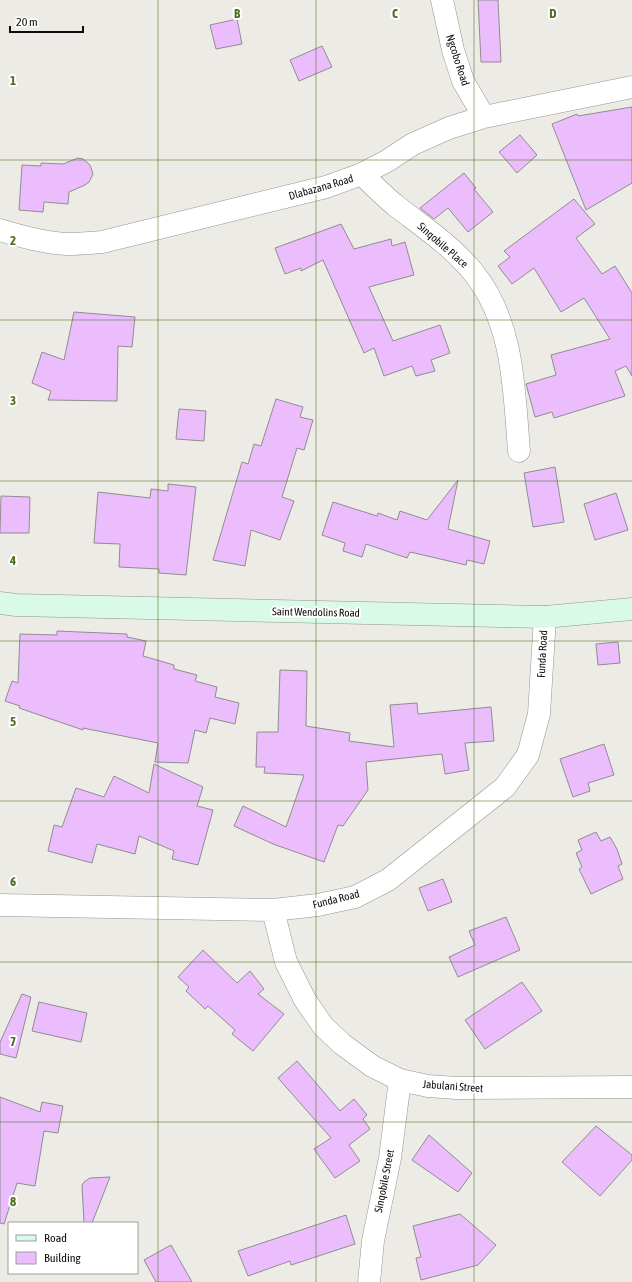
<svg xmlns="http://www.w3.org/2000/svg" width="632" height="1282" font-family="'Asap Condensed',sans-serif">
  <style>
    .building { fill: #ebbdfc; stroke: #908d91 }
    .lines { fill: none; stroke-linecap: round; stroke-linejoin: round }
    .street-casing { stroke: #96948f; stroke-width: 23 }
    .secondary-casing { stroke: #96948f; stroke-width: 23 }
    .street { stroke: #fff; stroke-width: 22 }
    .secondary { stroke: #d9fae9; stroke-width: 22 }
    .grid { fill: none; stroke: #506e23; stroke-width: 1; stroke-opacity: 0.55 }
    .labels { text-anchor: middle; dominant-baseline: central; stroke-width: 4; stroke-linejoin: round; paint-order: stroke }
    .street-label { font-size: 11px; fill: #0c0b0a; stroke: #fff }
    .grid-label { font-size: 13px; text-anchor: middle; font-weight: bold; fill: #506e23; stroke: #fff; stroke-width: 4; stroke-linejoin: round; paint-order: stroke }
  </style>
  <rect width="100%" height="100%" fill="#edebe6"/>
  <!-- building -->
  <path class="building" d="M478 0H498L501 62H481Z
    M237 19 242 44 216 49 210 25Z
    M322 46 332 67 299 81 290 60Z
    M632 107V183L586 210 552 124 577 114 578 116Z
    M520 135 537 155 517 173 499 152Z
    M78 158 83 159 90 165 93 174 89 182 85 185 69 192 68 204 44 202 43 212 19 210 22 165 41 166V163L63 164Z
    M464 173 476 188 474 189 493 212 468 232 448 208 434 219 420 208Z
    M574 199 595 224 576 238 602 274 615 266 632 293V376L626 366 615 371 625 396 554 418 552 412 535 417 526 384 556 375 551 355 610 339 584 298 561 312 534 268 512 284 498 266 510 257 504 251Z
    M341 224 354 249 391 239 392 246 405 242 414 275 369 287 393 341 440 325 450 353 431 360 435 371 416 376 412 366 384 376 374 348 364 353 323 260 301 271V268L285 274 275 248Z
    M74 312 135 317 132 347 118 346 117 401 48 400 51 391 32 383 42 352 64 360Z
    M276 399 303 407 300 417 313 420 304 450 297 448 282 497 294 501 280 540 251 530 245 566 213 560 242 462 248 464 254 444 261 446Z
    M179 409 206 411 204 441 176 439Z
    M555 467 564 522 533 527 524 473Z
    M458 480 448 529 490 541 484 564 467 560 466 565 410 552 407 558 366 544 362 557 343 551 345 543 322 535 333 502 377 516 378 513 397 520 400 511 427 520Z
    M168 484 196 487 186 575 159 573V569L119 567 120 544 94 543 98 492 150 498 151 489 168 491Z
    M616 493 628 530 595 540 584 504Z
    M1 496 30 497 29 533H0Z
    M57 631 127 634V637L146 641 143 656 174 665V669L197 675 195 681 217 687 215 697 239 703 235 724 210 718 206 733 195 730 188 763 155 762 158 743 83 728V730L19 708 20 706 5 701 12 681 18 683 20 634 57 635Z
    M618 642 620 663 598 665 596 644Z
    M280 670 307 671 306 726 350 733 349 741 394 747 390 705 417 703 418 714 491 707 494 741 465 743 469 770 445 774 442 754 366 762 368 790 343 826 338 825 324 862 273 844 234 826 243 806 286 827 304 775 264 773 265 767H256L257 732H278Z
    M604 744 614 775 588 783 590 791 573 797 560 759Z
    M154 764 203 787 197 806 213 810 198 865 172 859 174 851 139 836 135 854 97 844 92 863 48 851 54 825 62 827 76 788 104 797 114 776 149 793Z
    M596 832 601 841 610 837 617 849 622 864 618 866 623 879 591 894 579 869 582 867 576 853 582 850 578 840Z
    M443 879 452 902 428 911 419 888Z
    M506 917 520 950 458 977 449 957 475 945 469 931Z
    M203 950 237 983 250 971 264 989 258 994 284 1014 253 1051 232 1034 235 1030 208 1006 205 1009 186 991 189 987 178 977Z
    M522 982 542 1011 485 1049 465 1020Z
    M22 994 31 997 16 1058 0 1054V1042Z
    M39 1002 87 1013 81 1042 32 1031Z
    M297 1061 340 1111 354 1099 367 1115 363 1119 370 1129 349 1145 360 1161 335 1178 314 1149 331 1138 278 1078Z
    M0 1097 40 1112 42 1102 63 1106 58 1133 44 1131 35 1186 17 1183 4 1224 0 1223Z
    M596 1126 632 1155V1160L600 1196 562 1162Z
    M429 1135 472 1173 458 1192 412 1160Z
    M110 1177 92 1223H84L82 1185 84 1182 90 1178Z
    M460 1214 496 1245 478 1265 421 1280 416 1258 421 1257 413 1226Z
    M346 1215 355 1244 291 1265 290 1261 248 1276 238 1251Z
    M171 1245 192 1282H156L144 1260Z"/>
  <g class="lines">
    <!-- street casing -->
    <g class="street-casing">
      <path id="street" d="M442 0 453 50 463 81 484 117
        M362 174C373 185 384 196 395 205 422 226 452 246 473 272 514 322 514 390 519 451
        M0 230C22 237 44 243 67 244 79 244 90 243 102 242L326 187 362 174 387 161 413 144 449 128 484 117 632 87
        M0 905 273 910 318 905 355 897 388 880 505 787 528 755 539 714 545 617
        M273 910 286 962 305 1000 323 1026 342 1044 372 1066 400 1080 428 1086 457 1088 632 1087
        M369 1282 373 1241 390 1158 400 1080"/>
    </g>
    <!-- secondary casing -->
    <g class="secondary-casing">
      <path id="secondary" d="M0 603 16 605 545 617 632 609"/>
    </g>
    <!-- street -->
    <use href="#street" class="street"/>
    <!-- secondary -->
    <use href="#secondary" class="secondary"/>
  </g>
  <!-- grid -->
  <path class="grid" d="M158 0V1282M316 0V1282M474 0V1282M0 160H632M0 320H632M0 481H632M0 641H632M0 801H632M0 962H632M0 1122H632"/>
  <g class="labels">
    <!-- street labels -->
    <g class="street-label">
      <text transform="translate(458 60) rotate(72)">Ngcobo Road</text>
      <text transform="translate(321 187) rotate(-16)">Dlabazana Road</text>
      <text transform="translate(443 245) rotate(41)">Sinqobile Place</text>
      <text transform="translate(316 612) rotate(1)">Saint Wendolins Road</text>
      <text transform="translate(542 654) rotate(-87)">Funda Road</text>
      <text transform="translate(336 899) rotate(-14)">Funda Road</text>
      <text transform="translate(453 1086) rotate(4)">Jabulani Street</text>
      <text transform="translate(384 1181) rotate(-79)">Sinqobile Street</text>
    </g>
  </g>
  <g class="grid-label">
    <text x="237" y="18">B</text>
    <text x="395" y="18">C</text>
    <text x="553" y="18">D</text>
    <text x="13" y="85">1</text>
    <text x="13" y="245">2</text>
    <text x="13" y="405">3</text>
    <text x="13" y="565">4</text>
    <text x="13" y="726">5</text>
    <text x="13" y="886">6</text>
    <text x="13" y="1046">7</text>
    <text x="13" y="1206">8</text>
  </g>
  <!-- legend -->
  <rect x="8" y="1222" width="130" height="52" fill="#ffffff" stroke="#9e9d9d"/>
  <rect x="16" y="1235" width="20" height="6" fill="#d9fae9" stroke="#9e9d9d"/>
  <text x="44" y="1242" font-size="12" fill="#0c0b0a">Road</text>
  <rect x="16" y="1252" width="20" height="12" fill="#ebbdfc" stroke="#9e9d9d"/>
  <text x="44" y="1262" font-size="12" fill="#0c0b0a">Building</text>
  <!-- scale -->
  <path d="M10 26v6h73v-6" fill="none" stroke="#0c0b0a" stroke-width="2"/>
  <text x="16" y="26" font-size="12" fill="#0c0b0a" stroke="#ffffff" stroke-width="3" paint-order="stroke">20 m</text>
</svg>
